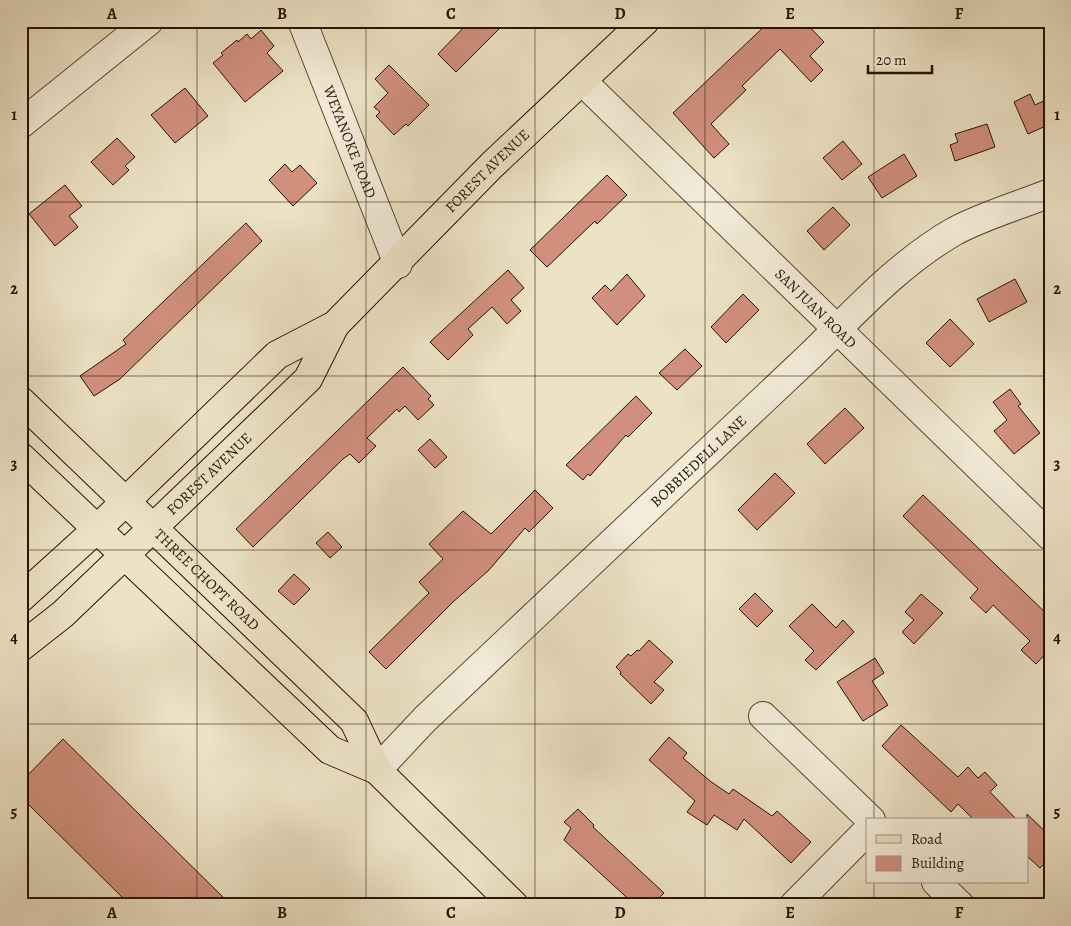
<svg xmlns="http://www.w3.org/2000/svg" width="1071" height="926" font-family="Alegreya,serif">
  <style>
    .building { fill: #d1907e; stroke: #291200 }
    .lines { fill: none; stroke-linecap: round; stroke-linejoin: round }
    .minor-casing { stroke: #5a4631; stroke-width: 30 }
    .major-casing { stroke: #291200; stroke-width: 30 }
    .minor { stroke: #f3ecd9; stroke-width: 28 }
    .major { stroke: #ece2c5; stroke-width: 28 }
    .grid { fill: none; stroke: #291200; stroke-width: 1; stroke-opacity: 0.55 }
    .labels { text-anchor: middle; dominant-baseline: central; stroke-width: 4; stroke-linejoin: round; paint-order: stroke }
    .street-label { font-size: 15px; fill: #291200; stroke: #f3ecd9 }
    .neatline { fill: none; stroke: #291200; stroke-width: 2 }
    .grid-label { font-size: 16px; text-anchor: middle; font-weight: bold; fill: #291200 }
  </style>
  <rect width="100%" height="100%" fill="#ece2c5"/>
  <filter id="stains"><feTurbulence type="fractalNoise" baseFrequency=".004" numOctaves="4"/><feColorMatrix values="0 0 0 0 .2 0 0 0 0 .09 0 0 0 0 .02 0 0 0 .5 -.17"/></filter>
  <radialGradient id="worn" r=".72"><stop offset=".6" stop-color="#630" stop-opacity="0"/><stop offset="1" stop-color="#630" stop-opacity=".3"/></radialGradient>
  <!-- building -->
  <path class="building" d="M470 21H507L456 72 438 54Z
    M770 21H804L824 42 810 56 823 70 811 82 780 49 742 86 746 90 711 124 729 144 714 158 673 113Z
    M261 30 274 46 267 53 283 71 245 102 213 63 223 55 221 53 237 40 238 42 247 34 251 39Z
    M389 65 429 105 408 126 406 124 394 135 376 116 380 112 374 107 388 93 375 79Z
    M185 88 208 116 175 143 151 115Z
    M1030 94 1035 105 1050 98V124L1028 134 1014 102Z
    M987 124 995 147 955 161 950 145 958 142 955 134Z
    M117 138 135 157 125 166 129 170 113 185 91 162Z
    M843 141 862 164 842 180 823 158Z
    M904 154 917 176 882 198 868 177Z
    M285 164 292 172 300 165 317 183 293 206 269 180Z
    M607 175 627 195 597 224 595 221 547 267 530 250Z
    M65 185 82 206 69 216 78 227 55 246 29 214Z
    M833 207 850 225 824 250 807 231Z
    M246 223 262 241 120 379 94 396 80 376 126 344 123 340Z
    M508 270 524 288 511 300 521 311 507 324 492 307 468 329 473 335 448 360 430 342Z
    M627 274 645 296 617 325 592 298 605 285 611 291Z
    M1015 279 1027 302 989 322 977 299Z
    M743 294 759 310 726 343 711 327Z
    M950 319 974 344 950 367 926 343Z
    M685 349 702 366 677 390 659 373Z
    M403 367 431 396 428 399 434 405 418 420 405 406 399 412 397 409 367 438 376 446 359 463 350 454 343 459 253 547 236 529Z
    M1010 389 1021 404 1018 406 1040 433 1014 454 994 431 1007 420 993 402Z
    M636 396 652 413 628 437 626 435 590 476 588 474 583 480 566 465Z
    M845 408 864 428 825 464 807 444Z
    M430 439 447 457 435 468 418 450Z
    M775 473 795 493 757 530 738 510Z
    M535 490 553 508 529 532 525 528 489 570 453 602 386 669 369 652 429 593 419 582 443 559 429 544 463 511 491 534Z
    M923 495 1050 617V649L1036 664 1021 650 1030 641 993 605 986 613 970 598 978 589 903 516Z
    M328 532 342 547 330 558 316 543Z
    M294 574 310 589 294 605 278 591Z
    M755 593 773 611 757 627 739 609Z
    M921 594 943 613 914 644 902 632 914 620 905 612Z
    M812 604 836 628 843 620 854 632 816 670 805 660 814 651 789 626Z
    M649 640 673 662 654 682 664 690 651 704 620 674 621 672 616 667 628 654 631 656 637 650 639 651Z
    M875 658 884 673 872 681 888 705 863 721 837 682Z
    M901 725 958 777 968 767 978 778 985 772 997 785 990 792 1017 820H974L958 804 951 812 882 746Z
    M669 737 687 753 683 758 710 781 729 794 733 789 772 816 777 811 811 842 791 863 744 819 737 830 714 815 707 825 687 812 695 801 649 760Z
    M63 739 231 905H130L21 797V782Z
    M578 809 594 825 593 827 664 893 652 905H635L564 840 571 828 564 822Z
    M1027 814 1050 836V858L1040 868 1027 856Z"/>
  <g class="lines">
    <!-- minor casing -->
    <g class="minor-casing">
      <g id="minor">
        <path id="s1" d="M302 21 398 264"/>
        <path id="s2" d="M582 81 1050 536"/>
        <path d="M21 124 149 21"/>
        <path d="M763 716 871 820"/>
        <path id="s3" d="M377 770 425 719 811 355C856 311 899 263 955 231 983 216 1020 205 1050 193"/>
        <path d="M936 882 960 905"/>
        <path d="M794 905 867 831"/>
      </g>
    </g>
    <!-- major casing -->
    <g class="major-casing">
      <g id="major">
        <path id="s4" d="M21 401 354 721 377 770 514 905"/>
        <path d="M21 457 330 750 377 770"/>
        <path id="s5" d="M21 598 97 529 277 355 335 325 492 165 645 21"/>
        <path id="s6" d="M21 647 63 614 308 379 335 325"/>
      </g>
    </g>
    <!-- minor -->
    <use href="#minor" class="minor"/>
    <!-- major -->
    <use href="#major" class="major"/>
  </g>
  <!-- grid -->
  <path class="grid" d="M197 21V905M366 21V905M535 21V905M705 21V905M874 21V820M21 202H1050M21 376H1050M21 550H1050M21 724H1050M874 882V905"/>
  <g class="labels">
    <!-- street labels -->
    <g class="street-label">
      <text stroke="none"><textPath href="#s1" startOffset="130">WEYANOKE ROAD</textPath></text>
      <text stroke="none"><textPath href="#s5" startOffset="635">FOREST AVENUE</textPath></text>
      <text stroke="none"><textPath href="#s2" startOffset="326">SAN JUAN ROAD</textPath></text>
      <text stroke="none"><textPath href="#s3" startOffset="446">BOBBIEDELL LANE</textPath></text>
      <text stroke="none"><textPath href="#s6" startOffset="256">FOREST AVENUE</textPath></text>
      <text stroke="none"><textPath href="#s4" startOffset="258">THREE CHOPT ROAD</textPath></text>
    </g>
  </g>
  <!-- margin -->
  <rect width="1071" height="926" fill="none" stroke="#ece2c5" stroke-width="55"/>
  <!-- legend -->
  <rect x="866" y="818" width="162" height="65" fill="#f3ecd9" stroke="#a29582"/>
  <rect x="876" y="835" width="25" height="8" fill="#ece2c5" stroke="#a29582"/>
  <text x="911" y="844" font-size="15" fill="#291200">Road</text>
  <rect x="876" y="856" width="25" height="15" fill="#d1907e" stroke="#a29582"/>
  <text x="911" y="868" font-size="15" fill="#291200">Building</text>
  <!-- scale -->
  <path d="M868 65v8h64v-8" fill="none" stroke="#291200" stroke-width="2.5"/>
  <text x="876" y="65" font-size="15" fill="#291200" stroke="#f3ecd9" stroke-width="4" paint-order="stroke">20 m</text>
  <rect x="28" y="28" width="1016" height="870" class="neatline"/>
  <g class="grid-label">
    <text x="112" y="19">A</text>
    <text x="282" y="19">B</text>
    <text x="451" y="19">C</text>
    <text x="620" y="19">D</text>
    <text x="790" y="19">E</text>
    <text x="959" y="19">F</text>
    <text x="14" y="120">1</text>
    <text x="1057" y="120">1</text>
    <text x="14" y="294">2</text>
    <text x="1057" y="294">2</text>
    <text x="14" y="469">3</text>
    <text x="1057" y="469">3</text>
    <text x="14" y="643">4</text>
    <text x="1057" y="643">4</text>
    <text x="14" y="817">5</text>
    <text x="1057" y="817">5</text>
    <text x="112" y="918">A</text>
    <text x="282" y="918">B</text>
    <text x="451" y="918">C</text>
    <text x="620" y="918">D</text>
    <text x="790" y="918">E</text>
    <text x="959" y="918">F</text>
  </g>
  <rect width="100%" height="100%" filter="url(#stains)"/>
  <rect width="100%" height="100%" fill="url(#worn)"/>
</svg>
